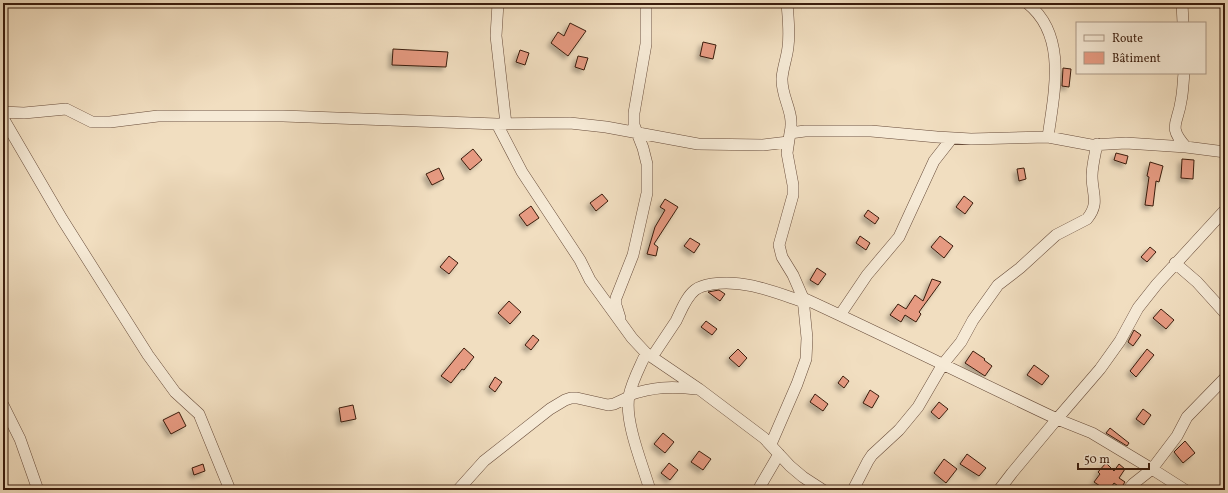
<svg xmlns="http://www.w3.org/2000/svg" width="1228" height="493" font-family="Vollkorn,serif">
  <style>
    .building { fill: #e69a81; stroke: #3a1c0d; filter: url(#shadow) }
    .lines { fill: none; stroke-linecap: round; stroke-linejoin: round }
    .street-casing { stroke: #684c3a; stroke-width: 12 }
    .street { stroke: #f6ead6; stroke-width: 11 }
  </style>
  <defs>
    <filter id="shadow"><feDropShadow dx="-3.5" dy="3.5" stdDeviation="2" flood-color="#0004"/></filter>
  </defs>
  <rect width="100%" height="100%" fill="#f1dec0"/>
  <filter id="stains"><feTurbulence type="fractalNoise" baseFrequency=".005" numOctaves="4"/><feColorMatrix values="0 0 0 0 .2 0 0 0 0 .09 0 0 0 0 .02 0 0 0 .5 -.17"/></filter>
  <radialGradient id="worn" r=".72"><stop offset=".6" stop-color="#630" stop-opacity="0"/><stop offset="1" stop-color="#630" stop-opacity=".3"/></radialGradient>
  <!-- building -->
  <path class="building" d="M570 23 586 31 568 56 551 43 558 32 564 36Z
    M703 42 716 45 713 59 700 56Z
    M393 49 448 52 446 67 392 65Z
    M520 50 529 53 525 65 516 62Z
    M578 56 588 58 584 70 575 67Z
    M1063 68 1071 69 1069 87 1062 86Z
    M473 149 482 160 470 170 461 159Z
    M1116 153 1128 156 1126 164 1114 160Z
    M1182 159 1194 160 1193 179 1181 178Z
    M1150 162 1163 166 1159 182 1156 181 1153 206 1145 205 1149 177 1147 176Z
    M439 168 444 179 432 185 426 174Z
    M1024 168 1026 179 1019 181 1017 169Z
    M602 194 608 201 596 211 590 203Z
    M964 196 973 203 965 214 956 207Z
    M665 199 678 207 654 244 658 247 656 256 647 254 655 227 665 210 660 207Z
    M531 206 539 218 527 226 519 215Z
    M868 210 879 218 875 224 864 216Z
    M860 236 870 243 866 250 856 243Z
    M940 236 953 246 944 258 931 247Z
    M690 238 700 244 694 253 684 246Z
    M1150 247 1156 252 1147 262 1141 257Z
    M449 256 458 263 449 274 440 267Z
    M817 268 826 274 818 285 810 280Z
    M932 279 941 282 919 312 921 314 916 322 905 315 901 322 890 315 898 304 906 309 915 295 923 301Z
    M719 290 725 294 720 301 708 292Z
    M509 301 521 312 510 324 498 313Z
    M1161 309 1174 320 1166 329 1153 318Z
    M706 321 717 329 712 335 701 327Z
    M1134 330 1141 335 1133 346 1128 342Z
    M533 335 539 340 531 350 525 345Z
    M464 348 474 357 464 370 462 369 451 383 441 376Z
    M738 349 747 358 739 367 729 358Z
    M1147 349 1154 355 1136 377 1130 371Z
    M973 351 985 359 984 360 992 366 985 376 965 363Z
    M1034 365 1049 376 1042 385 1027 375Z
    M843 376 849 381 844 388 838 383Z
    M495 377 502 382 495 392 489 387Z
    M870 390 879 396 872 408 863 403Z
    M815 394 828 404 823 411 810 402Z
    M939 402 948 409 939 419 931 412Z
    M353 405 356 419 341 422 339 408Z
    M1143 409 1151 415 1144 425 1136 419Z
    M179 412 186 426 171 434 163 420Z
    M1110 428 1129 443 1127 446 1106 433Z
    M663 433 674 442 665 453 654 444Z
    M1185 441 1195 453 1183 463 1174 452Z
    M699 451 711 459 703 470 691 462Z
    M967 454 986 468 979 476 960 464Z
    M944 459 957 469 946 483 934 473Z
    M669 463 678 470 670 480 661 473Z
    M1106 463 1114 471 1119 464 1125 469 1119 478 1125 482 1121 488 1114 483 1109 490H1106L1094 482 1100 474 1098 472Z
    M203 464 205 471 194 475 192 468Z"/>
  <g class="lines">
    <!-- street casing -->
    <g class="street-casing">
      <path id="street" d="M498 3 496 36 506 124
        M787 3C788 17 790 32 788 47 787 57 783 67 782 78 781 98 795 112 790 133
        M1027 3C1068 35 1054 93 1048 137
        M1182 3 1183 23
        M1184 73C1183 82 1183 92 1181 101 1178 124 1167 126 1186 147
        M3 112 24 113 66 109 92 122H110L158 116H283L497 124
        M3 118 62 219 148 355 175 392 199 414 230 490
        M1175 263 1197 282 1225 313
        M803 298C888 337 972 379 1057 419L1100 369 1120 341 1138 308 1157 284 1225 210
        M840 315 867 275 899 237 934 161 952 138
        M620 318 616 305V298L633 255 647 193V164L643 148 634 125V113L646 44V3
        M646 353 632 338 590 280 580 260 522 172 497 124 570 123 606 127 698 144 763 145 788 142
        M652 357C660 345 668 333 676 321 681 311 686 297 695 290 700 286 706 285 712 284 744 279 774 292 804 302
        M629 395C654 387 670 386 696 389
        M3 405 20 439 38 490
        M771 444 797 384 806 359 807 338 803 298 793 275 782 257 779 245 793 195V185L787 153 790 133 805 131H871L937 137 971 139 1048 137 1091 145 1126 143 1186 147 1225 152
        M458 490 484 461 550 409 565 400 571 398H577L608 405 614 404 629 397
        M650 490C643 466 624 421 629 396 632 381 640 367 646 353L699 389 764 438 790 466 803 477 823 490
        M758 490 779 454
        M853 490 868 461 872 455 899 430 918 407 943 364 961 342 973 320 998 285 1020 268 1056 235 1087 219C1100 203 1092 194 1092 176 1092 166 1095 155 1097 144
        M999 490 1012 473 1057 419 1092 433 1152 469 1177 436 1187 417 1225 378
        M1128 490 1133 484 1152 469 1185 490"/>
    </g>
    <!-- street -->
    <use href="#street" class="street"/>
  </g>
  <!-- margin -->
  <rect width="1228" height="493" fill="none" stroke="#f1dec0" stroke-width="16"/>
  <rect x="4" y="4" width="1220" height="485" fill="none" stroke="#3a1c0d" stroke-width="2"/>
  <rect x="8" y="8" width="1212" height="477" fill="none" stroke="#3a1c0d"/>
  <!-- legend -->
  <rect x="1076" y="22" width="130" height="52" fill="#f6ead6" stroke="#ab9886"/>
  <rect x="1084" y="35" width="20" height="6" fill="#f6ead6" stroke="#ab9886"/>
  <text x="1112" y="42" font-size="12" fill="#3a1c0d">Route</text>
  <rect x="1084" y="52" width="20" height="12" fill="#e69a81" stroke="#ab9886"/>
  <text x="1112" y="62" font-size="12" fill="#3a1c0d">Bâtiment</text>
  <!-- scale -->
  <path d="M1078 463v6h71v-6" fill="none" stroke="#3a1c0d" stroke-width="2"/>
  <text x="1084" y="463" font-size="12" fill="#3a1c0d" stroke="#f6ead6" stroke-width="3" paint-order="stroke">50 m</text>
  <rect width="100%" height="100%" filter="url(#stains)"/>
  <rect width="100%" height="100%" fill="url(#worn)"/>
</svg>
